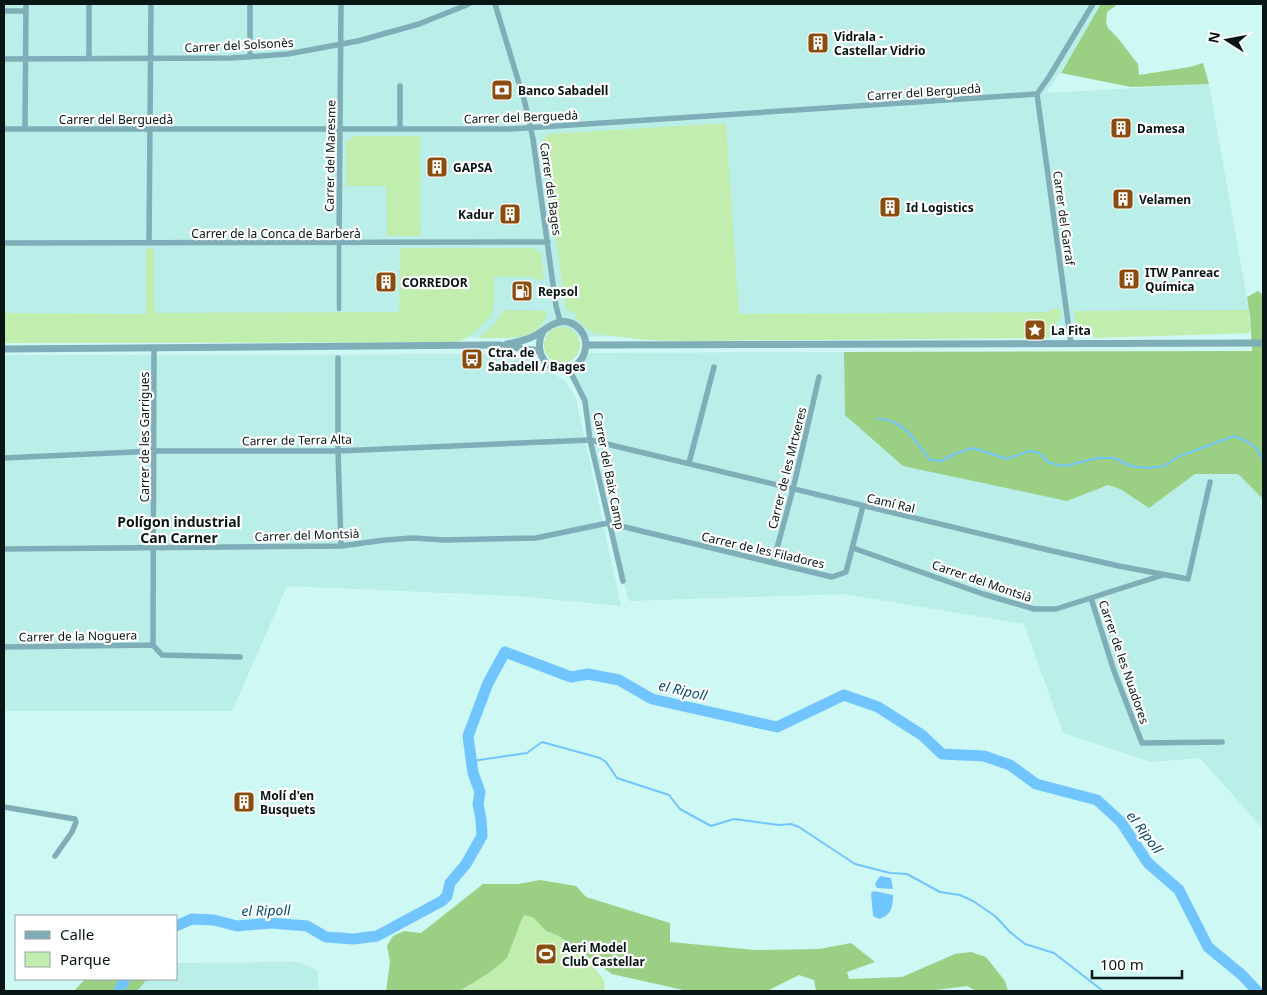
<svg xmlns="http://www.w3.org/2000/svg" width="1267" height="995" font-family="'Noto Sans',sans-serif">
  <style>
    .built { fill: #baeee9 }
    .green { fill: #c1eeaf }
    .forest { fill: #9acf84 }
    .water { fill: #71c5fe }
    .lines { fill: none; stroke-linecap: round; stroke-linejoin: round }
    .stream { stroke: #71c5fe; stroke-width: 2 }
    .river { stroke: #71c5fe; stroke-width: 11 }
    .pedestrian { stroke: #7fadb8; stroke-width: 4.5 }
    .minor { stroke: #7fadb8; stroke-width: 5.5 }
    .tertiary { stroke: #7fadb8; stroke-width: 7 }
    .labels { text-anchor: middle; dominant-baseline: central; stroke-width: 4.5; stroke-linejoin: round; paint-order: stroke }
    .poi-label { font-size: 12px; font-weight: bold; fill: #071615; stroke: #fff; text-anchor: start }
    .street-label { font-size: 12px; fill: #071615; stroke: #fff }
    .neighbourhood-label { font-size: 14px; font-weight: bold; fill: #071615; stroke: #fff }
    .water-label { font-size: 14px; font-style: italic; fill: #084c71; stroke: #fff }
  </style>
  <rect width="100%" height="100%" fill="#cef8f4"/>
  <!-- built -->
  <path class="built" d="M4 4H1102L1061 72 1046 93 1209 84 1249 310 1250 333 4 340Z
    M844 352 845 415 1067 501 1108 485 1120 489 1149 508 1195 474H1238L1263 499V829L1200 758 1151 762 1063 733 1024 624 844 594 629 601 623 581 588 421 572 367 588 353Z
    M525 354 535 359 544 368 565 381 571 389 576 398 621 606 517 596 287 586 232 711H4V355Z
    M297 962 317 970 319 991H137L147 979H176V963Z"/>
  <!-- green -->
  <path class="green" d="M726 123 739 314 1050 312 1051 309H1060L1062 314 1049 338 688 341 646 340 597 334 587 329 575 318 576 314 566 310 542 141 548 134Z
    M353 136H420L421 236H387L386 186H346V143Z
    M400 248H532L541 253 544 280 535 279 533 277H494C494 307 499 314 473 333 467 337 464 340 456 342L4 343V313L146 314V249H154L155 313 399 312Z
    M504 310 547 311C541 344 503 337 479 338L494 324Z
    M1249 310 1250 333 1095 338C1080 332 1075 326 1074 311Z
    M544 345a18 18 0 1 1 36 0a18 18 0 1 1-36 0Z
    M524 915 534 918 546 931 559 936 580 950 604 980 605 991H460L468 987Z"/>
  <!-- forest -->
  <path class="forest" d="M1101 4H1118L1107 12 1106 23 1108 28 1117 37 1138 64 1139 75 1190 67 1203 63 1209 84 1131 87 1061 73Z
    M1258 291 1263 295V499L1238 474H1195L1149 508 1120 489 1108 485 1067 501 903 466 845 415 844 352 1252 351 1250 316 1247 297Z
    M540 880 576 886 586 897 670 923V942L755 950 819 949 851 943 875 962 847 972 849 979 902 977 955 954 971 952 986 957 1005 981 1008 991H976L967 986 928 991H816L814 980 799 975 767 991 683 990 612 974 559 936 546 931 534 918 524 915 521 921 507 958 490 972 460 991H386L390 962 387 946 393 936 404 931 421 933 483 884H519Z
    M85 979H147L137 991H74Z"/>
  <!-- water -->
  <path class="water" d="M880 876 891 878 893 889 877 888 875 884Z
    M874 891 893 895C893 908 891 915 879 919L873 916 871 893Z"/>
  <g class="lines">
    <!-- stream -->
    <path class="stream" d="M878 419C903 418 916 442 930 460L941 461 957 453 973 448 1007 459 1029 451 1039 453 1049 463 1066 466 1097 458H1114L1131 466 1147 468 1164 466 1180 456 1234 436C1247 440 1259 447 1263 461
      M472 761 527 753 542 742 600 758 606 762 617 778 669 795 680 809 711 826 734 819 779 825 791 824 799 827 855 864 890 873 907 874 940 892 960 895 973 901 995 916 1010 932 1025 944 1054 953 1103 991"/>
    <!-- river -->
    <path class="river" d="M176 926 192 919 214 920 237 926 271 923 307 926 326 937 354 939 377 936 442 901 447 896 450 883 466 864 482 836 481 819 478 804 480 792 473 773 468 736 488 683 505 652 571 677 588 674 619 680 652 699 777 727 844 695 878 707 922 735 942 754 984 756 1010 765 1036 784 1097 800 1121 822 1148 863 1179 890 1208 947 1242 975 1257 991
      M119 991 125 979"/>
    <!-- pedestrian -->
    <path class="pedestrian" d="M339 309V243"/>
    <!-- minor -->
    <path class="minor" d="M250 4V57
      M495 4 525 103 533 139 556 306 560 321
      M4 11H26
      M89 58V4
      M4 59 232 58 288 54 358 41 419 24 469 4
      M400 86V129
      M1037 94 1071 344
      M1037 94 1049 77 1093 4
      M4 129H511L1037 94
      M25 129 26 4
      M4 243 548 242
      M149 243 151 4
      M339 243 341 4
      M338 358V451L341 546
      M572 367 571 373 585 401 590 440 623 581
      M4 458 155 451H338L590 440 1044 549 1119 566 1188 579 1210 482
      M689 463 714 367
      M853 548 983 594 1034 609H1056L1163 575
      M4 549 341 546 385 540 413 538 444 540 536 538 608 523 832 577 846 572 863 506
      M773 563 793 489 819 377
      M1091 598 1114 671 1142 743 1222 742
      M153 645 154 348
      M153 645 162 655 240 657
      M4 647 153 645
      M4 807 75 819 76 822 72 832 55 856"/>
    <!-- tertiary -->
    <path class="tertiary" d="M507 344C515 342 523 341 530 338 545 332 557 314 575 325 595 338 585 371 561 369 541 368 535 347 543 331
      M586 345 1263 343
      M4 349 489 345H500L539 351"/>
  </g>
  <!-- icons -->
  <defs>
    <g id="building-square" transform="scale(1.125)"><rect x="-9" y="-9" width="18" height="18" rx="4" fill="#8b4d0f" stroke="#fff"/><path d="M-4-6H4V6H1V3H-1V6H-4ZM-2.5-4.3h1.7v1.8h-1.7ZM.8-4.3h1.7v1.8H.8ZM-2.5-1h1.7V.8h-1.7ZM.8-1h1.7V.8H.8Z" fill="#fff"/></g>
    <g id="bank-square" transform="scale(1.125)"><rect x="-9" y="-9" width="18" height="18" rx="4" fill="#8b4d0f" stroke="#fff"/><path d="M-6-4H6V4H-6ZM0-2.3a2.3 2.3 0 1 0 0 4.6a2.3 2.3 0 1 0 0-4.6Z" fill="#fff"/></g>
    <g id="fuel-square" transform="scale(1.125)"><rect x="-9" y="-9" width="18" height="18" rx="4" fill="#8b4d0f" stroke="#fff"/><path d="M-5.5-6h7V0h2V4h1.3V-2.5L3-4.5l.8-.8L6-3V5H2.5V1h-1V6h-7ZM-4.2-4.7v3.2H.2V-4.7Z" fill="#fff"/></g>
    <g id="sight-square" transform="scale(1.125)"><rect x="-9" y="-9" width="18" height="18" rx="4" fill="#8b4d0f" stroke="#fff"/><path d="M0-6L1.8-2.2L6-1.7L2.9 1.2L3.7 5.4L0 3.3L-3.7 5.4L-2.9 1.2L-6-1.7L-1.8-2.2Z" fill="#fff"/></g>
    <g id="bus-square" transform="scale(1.125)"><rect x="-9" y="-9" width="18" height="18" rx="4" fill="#8b4d0f" stroke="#fff"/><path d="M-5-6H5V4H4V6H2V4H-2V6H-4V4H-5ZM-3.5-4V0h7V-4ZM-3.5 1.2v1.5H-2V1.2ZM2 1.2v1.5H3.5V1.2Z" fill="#fff"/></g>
    <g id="stadium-square" transform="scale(1.125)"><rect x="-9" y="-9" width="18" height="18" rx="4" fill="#8b4d0f" stroke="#fff"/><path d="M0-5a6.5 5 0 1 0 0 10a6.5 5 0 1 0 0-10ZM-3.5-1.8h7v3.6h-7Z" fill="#fff"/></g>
  </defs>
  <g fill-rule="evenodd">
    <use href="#building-square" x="818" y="43"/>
    <use href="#bank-square" x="502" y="90"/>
    <use href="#building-square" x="1121" y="128"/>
    <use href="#building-square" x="437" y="167"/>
    <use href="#building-square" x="1123" y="199"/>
    <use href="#building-square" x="890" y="207"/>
    <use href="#building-square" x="510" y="214"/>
    <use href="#building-square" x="1129" y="279"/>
    <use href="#building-square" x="386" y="282"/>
    <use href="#fuel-square" x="522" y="291"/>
    <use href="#sight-square" x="1035" y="330"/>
    <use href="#bus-square" x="472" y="359"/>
    <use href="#building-square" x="244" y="802"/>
    <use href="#stadium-square" x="546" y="954"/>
  </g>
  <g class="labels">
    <!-- poi labels -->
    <g class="poi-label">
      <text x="834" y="36">Vidrala -<tspan x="834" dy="14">Castellar Vidrio</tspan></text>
      <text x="518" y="90">Banco Sabadell</text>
      <text x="1137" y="128">Damesa</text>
      <text x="453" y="167">GAPSA</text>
      <text x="1139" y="199">Velamen</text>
      <text x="906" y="207">Id Logistics</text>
      <text x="494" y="214" text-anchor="end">Kadur</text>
      <text x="1145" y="272">ITW Panreac<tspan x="1145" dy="14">Química</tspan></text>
      <text x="402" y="282">CORREDOR</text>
      <text x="538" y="291">Repsol</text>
      <text x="1051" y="330">La Fita</text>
      <text x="488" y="352">Ctra. de<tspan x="488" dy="14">Sabadell / Bages</tspan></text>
      <text x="260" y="795">Molí d'en<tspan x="260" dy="14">Busquets</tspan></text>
      <text x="562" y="947">Aeri Model<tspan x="562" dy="14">Club Castellar</tspan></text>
    </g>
    <!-- street labels -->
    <g class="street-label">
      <text transform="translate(239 45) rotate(-3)">Carrer del Solsonès</text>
      <text transform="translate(924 92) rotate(-4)">Carrer del Berguedà</text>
      <text transform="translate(521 117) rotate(-2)">Carrer del Berguedà</text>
      <text x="116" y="119">Carrer del Berguedà</text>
      <text transform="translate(330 156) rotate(-89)">Carrer del Maresme</text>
      <text transform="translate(551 189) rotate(82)">Carrer del Bages</text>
      <text transform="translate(1064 218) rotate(82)">Carrer del Garraf</text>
      <text x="276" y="233">Carrer de la Conca de Barberà</text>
      <text transform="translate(144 437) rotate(-90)">Carrer de les Garrigues</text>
      <text transform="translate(297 440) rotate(-1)">Carrer de Terra Alta</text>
      <text transform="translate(787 468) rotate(-76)">Carrer de les Mrtxeres</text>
      <text transform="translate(609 471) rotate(79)">Carrer del Baix Camp</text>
      <text transform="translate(891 503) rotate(13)">Camí Ral</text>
      <text transform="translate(307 535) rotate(-2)">Carrer del Montsià</text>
      <text transform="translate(763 550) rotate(13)">Carrer de les Filadores</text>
      <text transform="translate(982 581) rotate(19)">Carrer del Montsià</text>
      <text transform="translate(78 636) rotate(-1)">Carrer de la Noguera</text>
      <text transform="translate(1124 662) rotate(71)">Carrer de les Nuadores</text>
    </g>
    <!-- neighbourhood labels -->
    <g class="neighbourhood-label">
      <text x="179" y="521">Polígon industrial<tspan x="179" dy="16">Can Carner</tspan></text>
    </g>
    <!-- water labels -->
    <g class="water-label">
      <text transform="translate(683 690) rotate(13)">el Ripoll</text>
      <text transform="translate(1145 832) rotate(53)">el Ripoll</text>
      <text transform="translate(266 910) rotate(-1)">el Ripoll</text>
    </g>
  </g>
  <!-- border -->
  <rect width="1267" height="995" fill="none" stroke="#071615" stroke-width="10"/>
  <!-- legend -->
  <rect x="15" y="915" width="162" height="65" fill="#ffffff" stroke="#9ca2a1"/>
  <rect x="25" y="931" width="25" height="8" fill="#7fadb8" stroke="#9ca2a1"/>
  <text x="60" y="940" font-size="15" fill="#071615">Calle</text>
  <rect x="25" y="952" width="25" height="15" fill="#c1eeaf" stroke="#9ca2a1"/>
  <text x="60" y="965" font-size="15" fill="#071615">Parque</text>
  <!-- north arrow -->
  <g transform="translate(1227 40) rotate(281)" stroke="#ffffff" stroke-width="4" paint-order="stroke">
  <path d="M0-4L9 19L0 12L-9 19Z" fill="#071615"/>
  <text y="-8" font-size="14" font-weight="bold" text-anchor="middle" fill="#071615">N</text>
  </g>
  <!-- scale -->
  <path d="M1092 970v8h90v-8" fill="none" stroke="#071615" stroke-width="2.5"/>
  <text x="1100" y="970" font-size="15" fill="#071615" stroke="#ffffff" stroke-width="4" paint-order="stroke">100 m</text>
</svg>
